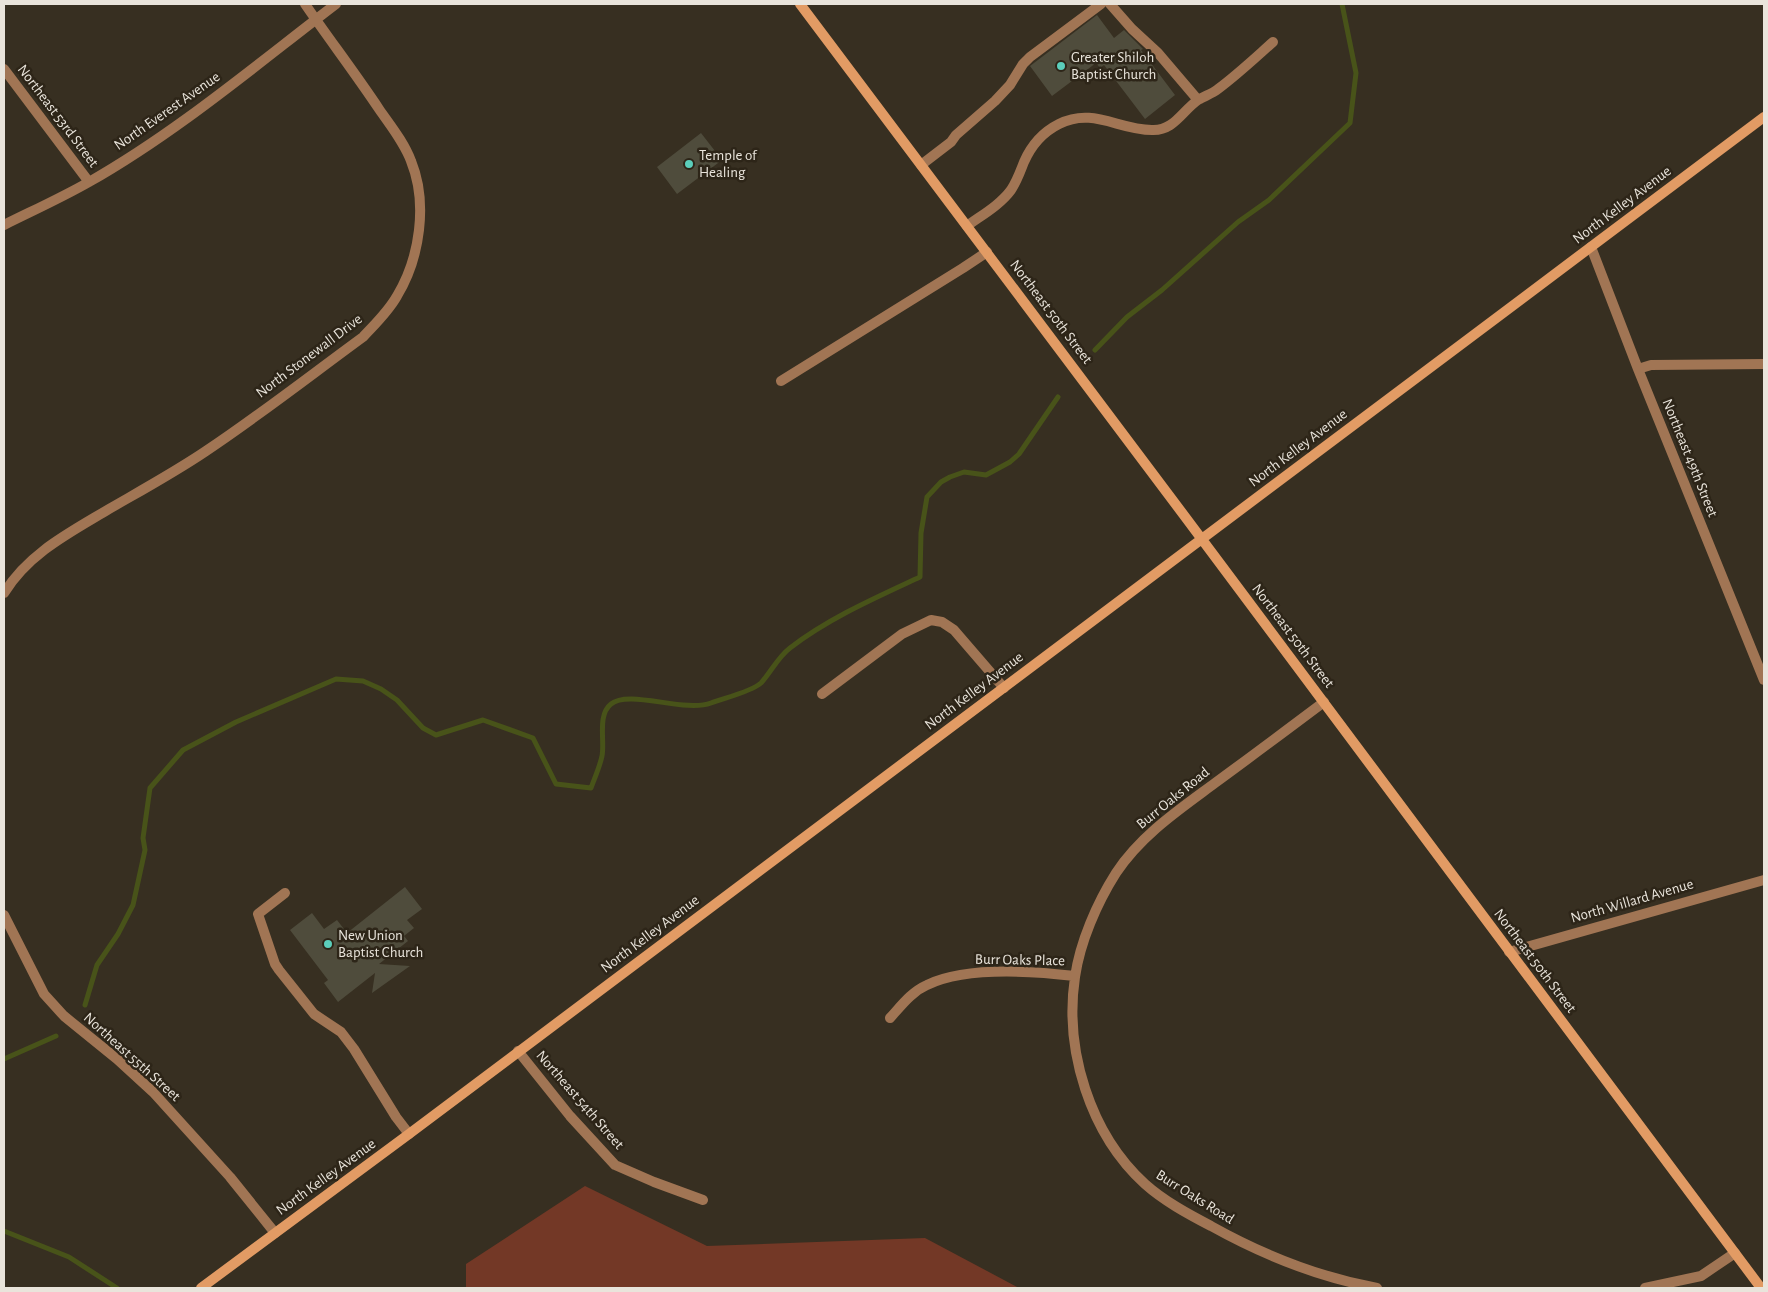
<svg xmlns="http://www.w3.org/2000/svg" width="1768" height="1292" font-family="'Alegreya Sans',sans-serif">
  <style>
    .green { fill: #733826 }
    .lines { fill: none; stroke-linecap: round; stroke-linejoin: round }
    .stream { stroke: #485319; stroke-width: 5 }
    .building { fill: #4f4c3c }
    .lane { stroke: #a17554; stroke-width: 10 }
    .street { stroke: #a17554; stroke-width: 10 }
    .secondary { stroke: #e29b64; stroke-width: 10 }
    .poi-dot { fill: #5bcebb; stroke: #2d2518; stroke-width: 2 }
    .labels { text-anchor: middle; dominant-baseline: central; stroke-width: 5; stroke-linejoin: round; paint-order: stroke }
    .poi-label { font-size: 15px; fill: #e9e4db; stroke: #2d2518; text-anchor: start }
    .street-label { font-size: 15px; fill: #e9e4db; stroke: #2d2518 }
  </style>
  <rect width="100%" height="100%" fill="#372f21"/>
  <!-- green -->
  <path class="green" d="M585 1186 707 1246 925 1238 1019 1288H466V1264Z"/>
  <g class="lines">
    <!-- stream -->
    <path class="stream" d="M1095 350 1127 317 1162 290 1238 222 1269 200 1350 123 1356 73 1342 4
      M85 1005 97 965 118 934 133 905 145 850 143 838 150 788 183 750 236 722 336 679 363 681 381 689 397 700 423 728 436 735 483 720 533 738 556 784 591 788C595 777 600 766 602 756 605 741 597 715 611 704 629 689 684 713 711 703 724 698 751 692 761 683 771 672 778 657 790 648 829 618 875 598 920 577L921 533 927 497 941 482 950 477 964 472 986 475 1010 462 1019 454 1058 397
      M4 1059 56 1036
      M4 1231 69 1257 117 1288"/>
  </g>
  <!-- building -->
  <path class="building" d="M1097 15 1114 38 1124 30 1143 49 1141 50 1175 95 1145 119 1104 65 1100 68 1096 63 1052 96 1030 66Z
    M701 133 722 160 677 194 657 167Z
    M405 887 422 909 407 920 414 928 404 936 408 941 379 964 410 966 372 993 375 973 338 1002 324 983 328 980 290 930 312 913 324 929 337 920 347 933Z"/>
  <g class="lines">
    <!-- lane -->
    <path class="lane" d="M1110 4 1132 29 1158 53 1198 100
      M921 165 951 142 956 135 995 101 1010 85 1023 64 1030 57 1101 4
      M967 226C982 215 1000 205 1011 190 1017 181 1020 172 1024 162 1031 146 1043 132 1059 124 1093 107 1118 130 1152 130 1174 131 1182 111 1198 100 1204 96 1212 94 1218 89 1237 75 1255 58 1273 42
      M781 381 963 268 987 252
      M285 893 258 914 275 964 279 970 314 1014 341 1032 354 1049 396 1117 409 1134"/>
    <!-- street -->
    <path class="street" d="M4 69 89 182
      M4 225C32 211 61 198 89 182 177 132 256 65 336 4
      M1591 247 1638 369 1764 680
      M1638 369 1651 365 1764 364
      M4 593C29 553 69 533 109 509 142 490 175 472 206 451 260 415 311 375 363 337 375 324 388 312 397 296 420 258 428 203 411 161 404 142 390 125 379 109 355 73 329 39 305 4
      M822 694 902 634 931 620 942 622 954 630 1004 688
      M1324 702C1288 729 1252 756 1215 783 1180 809 1141 835 1116 873 1097 903 1080 942 1075 977 1064 1050 1090 1134 1145 1184 1164 1201 1188 1214 1211 1226 1263 1255 1318 1277 1377 1288
      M4 915 44 994 64 1016 117 1059 153 1092 230 1177 275 1233
      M1509 952 1764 880
      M890 1018C901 1006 911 992 927 985 966 966 1032 971 1075 976
      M518 1051 570 1116 615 1165 654 1182 703 1200
      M1645 1288 1701 1276 1735 1253"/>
    <!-- secondary -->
    <path class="secondary" d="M800 4 1183 514 1761 1288
      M201 1288 409 1134 1764 117"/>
  </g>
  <!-- markers -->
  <g class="poi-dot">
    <circle cx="1061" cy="66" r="5"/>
    <circle cx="689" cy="164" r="5"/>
    <circle cx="328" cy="944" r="5"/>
  </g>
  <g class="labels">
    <!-- poi labels -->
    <g class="poi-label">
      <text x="1071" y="57">Greater Shiloh<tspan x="1071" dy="17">Baptist Church</tspan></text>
      <text x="699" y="155">Temple of<tspan x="699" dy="17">Healing</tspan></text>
      <text x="338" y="935">New Union<tspan x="338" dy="17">Baptist Church</tspan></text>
    </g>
    <!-- street labels -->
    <g class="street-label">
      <text transform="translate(167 111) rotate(-35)">North Everest Avenue</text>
      <text transform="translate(58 116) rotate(53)">Northeast 53rd Street</text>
      <text transform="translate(1622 205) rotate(-37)">North Kelley Avenue</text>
      <text transform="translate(1051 312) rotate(53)">Northeast 50th Street</text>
      <text transform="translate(309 356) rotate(-37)">North Stonewall Drive</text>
      <text transform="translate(1298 448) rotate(-37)">North Kelley Avenue</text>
      <text transform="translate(1690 458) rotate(68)">Northeast 49th Street</text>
      <text transform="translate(1293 636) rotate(53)">Northeast 50th Street</text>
      <text transform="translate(974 691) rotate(-37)">North Kelley Avenue</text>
      <text transform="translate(1173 798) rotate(-39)">Burr Oaks Road</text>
      <text transform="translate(1632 901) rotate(-16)">North Willard Avenue</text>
      <text transform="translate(650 934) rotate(-37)">North Kelley Avenue</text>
      <text transform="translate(1020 960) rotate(1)">Burr Oaks Place</text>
      <text transform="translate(1535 961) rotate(53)">Northeast 50th Street</text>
      <text transform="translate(132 1057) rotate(42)">Northeast 55th Street</text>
      <text transform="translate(580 1100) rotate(49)">Northeast 54th Street</text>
      <text transform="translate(326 1177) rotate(-36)">North Kelley Avenue</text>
      <text transform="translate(1195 1197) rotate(32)">Burr Oaks Road</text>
    </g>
  </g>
  <!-- border -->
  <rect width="1768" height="1292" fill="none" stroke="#e9e4db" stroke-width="10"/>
</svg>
